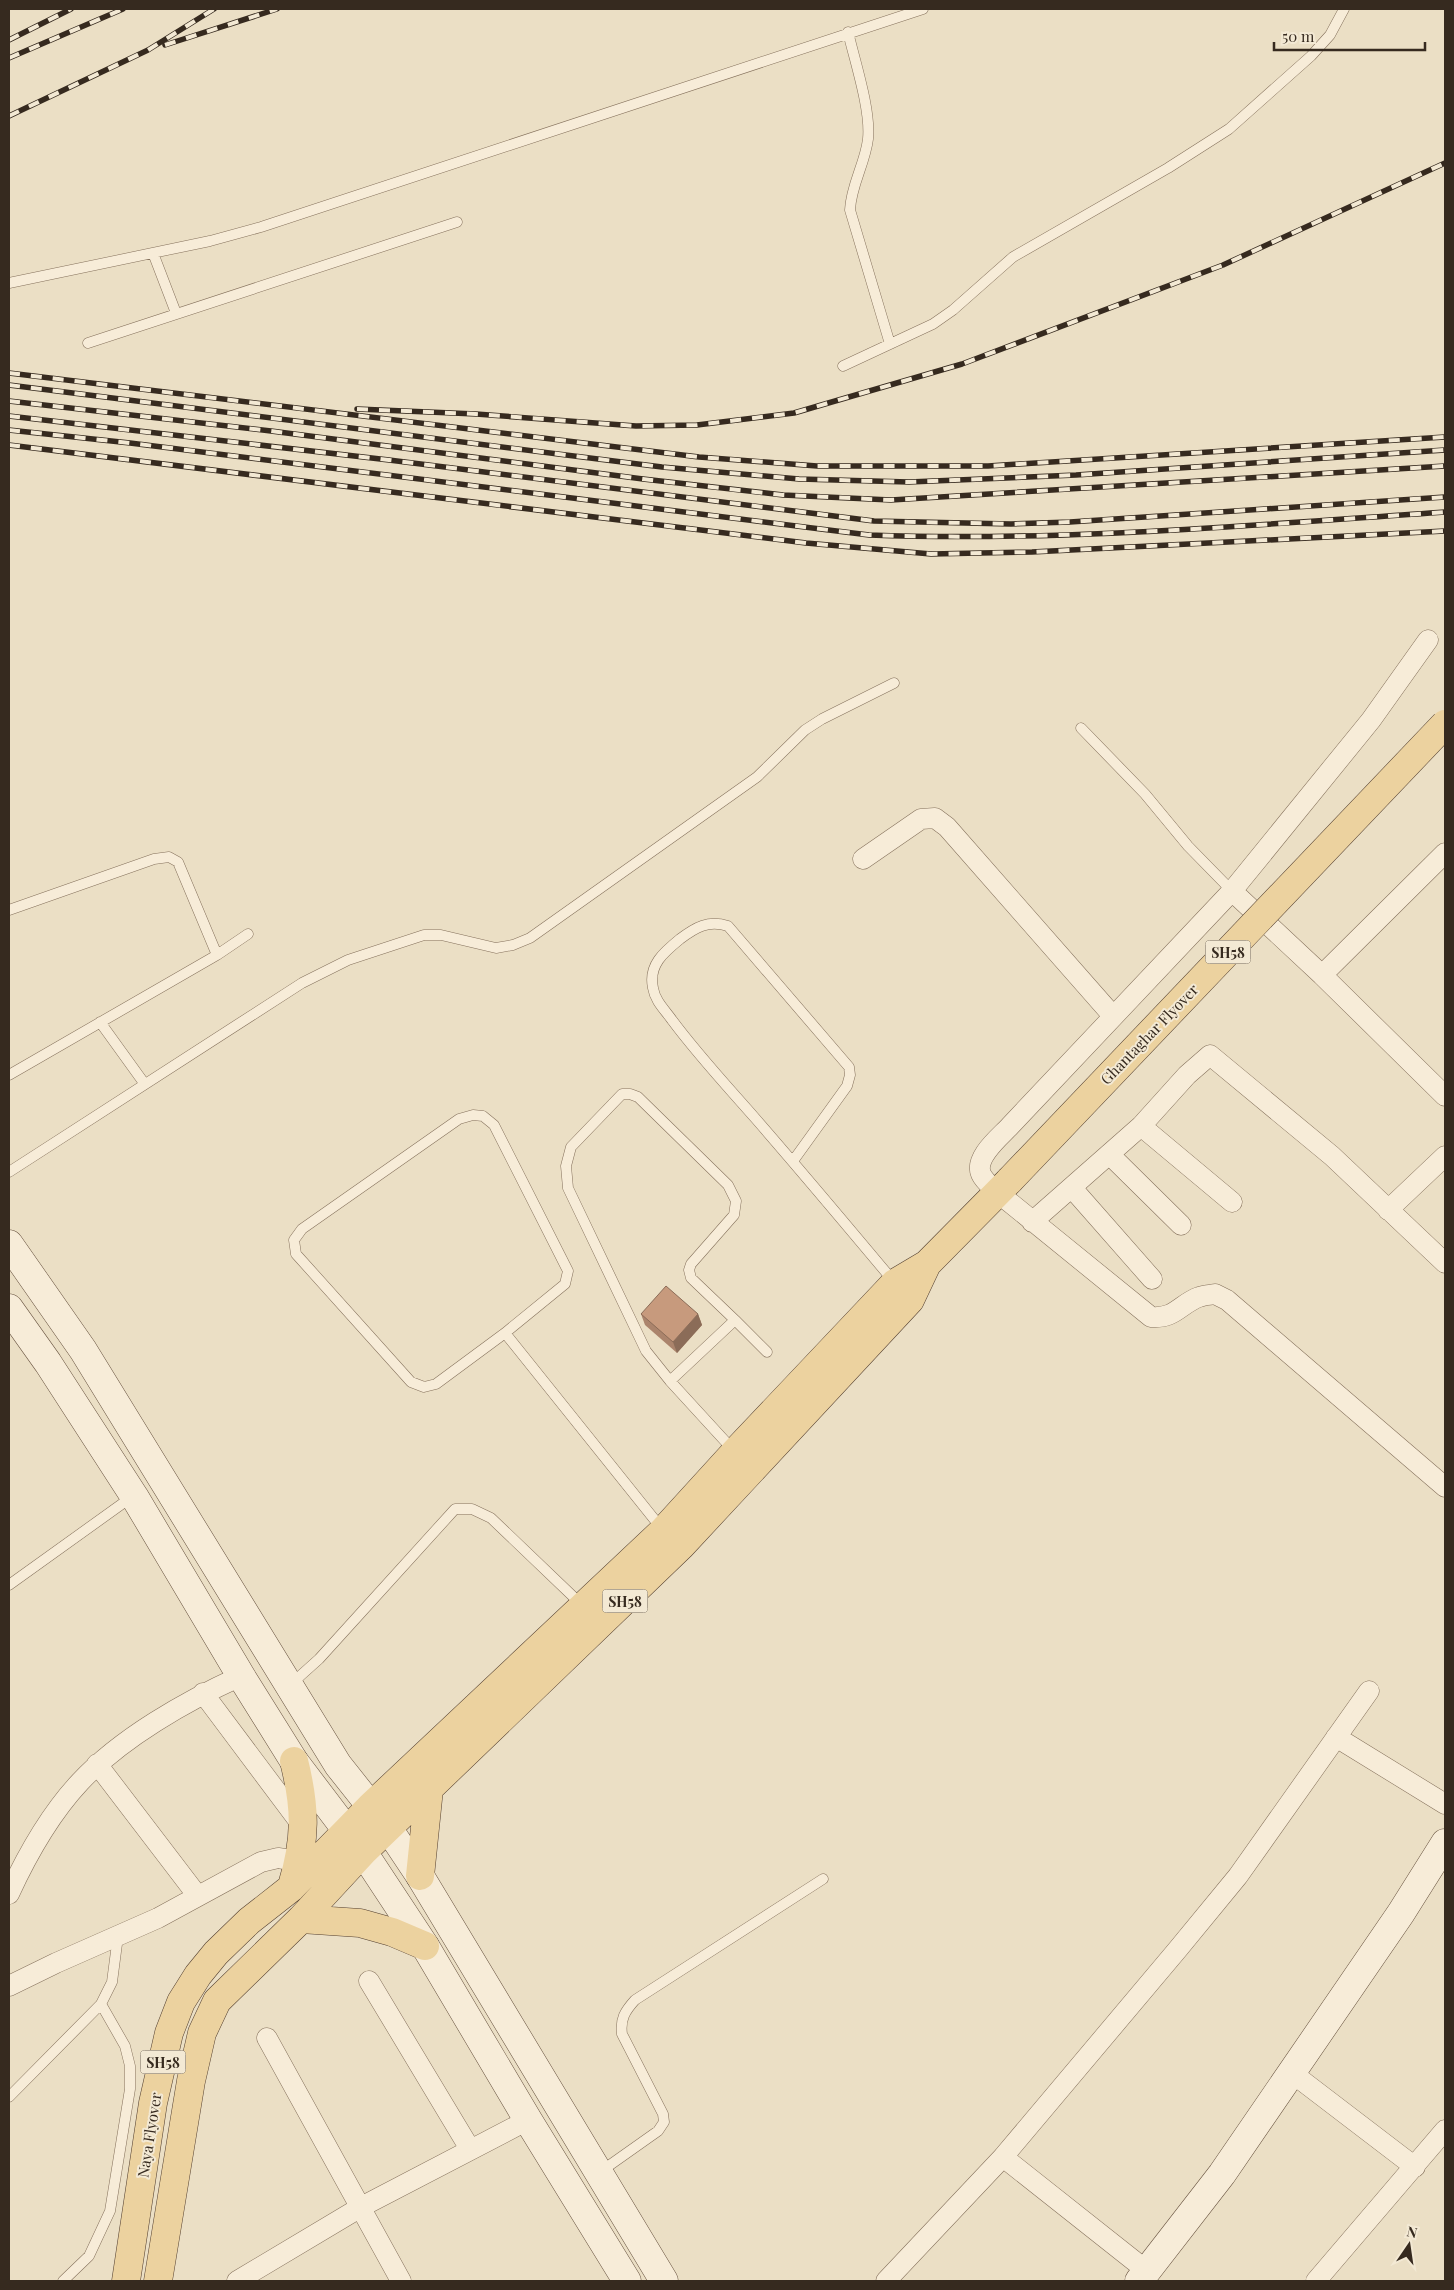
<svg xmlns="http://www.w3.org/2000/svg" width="1454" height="2290" font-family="'Playfair Display',serif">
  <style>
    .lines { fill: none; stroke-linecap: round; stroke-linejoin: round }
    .lane-casing { stroke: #85715c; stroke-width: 11 }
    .street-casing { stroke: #85715c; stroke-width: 21 }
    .secondary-casing { stroke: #67523f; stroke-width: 29 }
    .primary-casing { stroke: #533f30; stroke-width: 29 }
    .lane { stroke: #f7ecd8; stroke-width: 10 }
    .street { stroke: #f7ecd8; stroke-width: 20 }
    .secondary { stroke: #f7ecd8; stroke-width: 28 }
    .primary { stroke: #ecd29f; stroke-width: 28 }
    .rail-casing { stroke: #362a1f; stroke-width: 5.5 }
    .rail { stroke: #f3e9d4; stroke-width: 4; stroke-dasharray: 11; stroke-linecap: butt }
    .primary-bridge-casing { stroke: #533f30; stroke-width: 29; stroke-linecap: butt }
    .primary-bridge { stroke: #ecd29f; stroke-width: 28 }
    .wall { fill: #ab846c }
    .shaded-wall { fill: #8b6c58 }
    .building { fill: #c79a7d; stroke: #8b6c58 }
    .labels { text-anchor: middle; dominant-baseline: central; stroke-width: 4; stroke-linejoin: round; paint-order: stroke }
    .shield { fill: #f3e9d4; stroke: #6f6355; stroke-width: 1 }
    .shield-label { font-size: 14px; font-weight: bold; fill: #362a1f }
    .street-label { font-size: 15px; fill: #362a1f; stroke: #f3e9d4 }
  </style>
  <rect width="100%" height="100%" fill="#ebdfc5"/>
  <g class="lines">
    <!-- lane casing -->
    <g class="lane-casing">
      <path id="lane" d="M848 32C855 62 871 110 868 139 865 164 851 185 850 210L890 344
        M153 253 176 313
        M9 283 210 241 261 227 923 9
        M88 343 457 222
        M843 366 933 324 953 310 1013 257 1168 168 1229 129 1311 56 1330 35 1344 9
        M1081 728 1145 794 1188 846 1232 891
        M9 910 154 859 169 857 178 862 217 955
        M100 1022 144 1083
        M9 1075 217 955 248 934
        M473 1115 483 1116 494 1125 568 1271 565 1284 505 1333 436 1384 424 1387 411 1382 296 1254 294 1240 302 1229 459 1119Z
        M793 1161 847 1086 850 1075 849 1067 728 926C708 920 696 927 680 939 664 952 648 965 653 988 655 1001 665 1010 672 1020 698 1055 727 1086 755 1118 803 1173 849 1228 895 1283
        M9 1172 302 983 348 960 424 935H441L496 948 513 945 530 938 757 777 805 730 822 719 894 683
        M735 1320 767 1352
        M505 1333 662 1529
        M670 1381 735 1320 691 1278 689 1270 691 1264 734 1215 736 1201 728 1185 638 1097 630 1094H622L571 1147 566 1166 568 1188 646 1351 670 1381 735 1452
        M9 1585 133 1496
        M290 1685 319 1659 455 1509H472L491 1518 583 1606
        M9 2097 101 2004 112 1982 118 1936
        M600 2172 658 2131 664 2122 663 2114 622 2034C620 2019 625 2011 635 2000L823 1879
        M63 2281 89 2256 110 2211 130 2089V2066L125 2046 101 2004"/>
    </g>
    <!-- street casing -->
    <g class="street-casing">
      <path id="street" d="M1428 640 1371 720 1232 891 1010 1126C1000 1137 974 1157 981 1174 984 1181 992 1187 997 1192L1151 1317C1175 1319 1180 1304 1199 1297 1204 1295 1210 1295 1215 1294L1227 1300 1445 1487
        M863 859 921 819 935 818 947 827 1113 1016
        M1232 891 1322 975 1445 1096
        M1322 975 1445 853
        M1141 1126 1232 1202
        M1109 1154 1181 1225
        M1072 1188 1152 1279
        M1388 1210 1445 1156
        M1032 1222 1141 1126 1187 1075 1210 1055 1332 1156 1445 1263
        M203 1693 304 1828
        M1336 1737 1445 1804
        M97 1764 197 1895
        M9 1894C27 1855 50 1814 80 1782 121 1738 186 1701 241 1676
        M369 1981 470 2149
        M9 1986 56 1963 158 1918 261 1862 278 1858 298 1861
        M267 2038 401 2281
        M1292 2073 1415 2167
        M1003 2157 1147 2271
        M237 2281 361 2207 528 2120
        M886 2281 1003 2157 1178 1949 1238 1876 1369 1691
        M1316 2281 1445 2130"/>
    </g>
    <!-- secondary casing -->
    <g class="secondary-casing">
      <path id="secondary" d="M9 1244 83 1350 338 1765 388 1828 420 1876 664 2281
        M9 1308 48 1363 134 1496 241 1676 294 1761 363 1852 425 1946 528 2120 627 2281
        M1139 2281 1222 2174 1401 1913 1445 1843"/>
    </g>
    <!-- primary casing -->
    <g class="primary-casing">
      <path id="primary" d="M420 1876 429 1789
        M292 1886C306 1839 306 1809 294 1761
        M301 1919 360 1923 392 1932 425 1946
        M126 2281 153 2103 169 2033 181 2002 198 1975 216 1953 249 1921 291 1888 370 1807 663 1531 735 1452 895 1283 927 1264 1010 1180
        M158 2281 191 2081 202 2033 217 2001 301 1919 363 1852 681 1546 910 1300 927 1264"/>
    </g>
    <!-- lane -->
    <use href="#lane" class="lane"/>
    <!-- street -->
    <use href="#street" class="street"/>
    <!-- secondary -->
    <use href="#secondary" class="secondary"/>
    <!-- primary -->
    <use href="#primary" class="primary"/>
    <!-- rail casing -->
    <g class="rail-casing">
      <path id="rail" d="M9 40 71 9
        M165 45 277 9
        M9 58 123 9
        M9 116 148 50 214 9
        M9 373 699 457 817 466H988L1445 437
        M9 385 662 467 799 479 909 482 1076 475 1445 450
        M9 401 271 431 643 479 783 495 891 500 1445 466
        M357 409 476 414 636 426 697 425 794 413 962 364 1223 265 1445 163
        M9 416 389 460 874 521 1011 524 1070 522 1445 497
        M9 430 130 443 869 535C1061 542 1254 525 1445 512
        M9 445 806 543 931 554 1032 552 1445 531"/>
    </g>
    <!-- rail -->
    <use href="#rail" class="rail"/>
    <!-- primary-bridge casing -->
    <g class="primary-bridge-casing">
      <path id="primary-bridge" d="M1010 1180 1445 724"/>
    </g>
    <!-- primary-bridge -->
    <use href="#primary-bridge" class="primary-bridge"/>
  </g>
  <!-- wall -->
  <path class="wall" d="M641 1314H698L702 1325 677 1353 645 1325Z"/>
  <!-- shaded-wall -->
  <path class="shaded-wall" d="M698 1314 702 1325 677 1353 673 1342Z"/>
  <!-- building -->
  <path class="building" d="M666 1286 698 1314 673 1342 641 1314Z"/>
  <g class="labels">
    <!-- shield labels -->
    <g class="shield">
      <rect x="1205.5" y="940.5" width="45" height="23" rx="4"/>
      <rect x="602.5" y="1589.5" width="45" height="23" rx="4"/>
      <rect x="140.5" y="2050.5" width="45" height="23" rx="4"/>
    </g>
    <g class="shield-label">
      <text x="1228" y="952">SH58</text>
      <text x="625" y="1601">SH58</text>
      <text x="163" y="2062">SH58</text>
    </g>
    <!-- street labels -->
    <g class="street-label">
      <text transform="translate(1149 1034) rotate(-46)">Ghantaghar Flyover</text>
      <text transform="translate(149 2135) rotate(-81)">Naya Flyover</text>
    </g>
  </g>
  <!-- border -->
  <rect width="1454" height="2290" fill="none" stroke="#362a1f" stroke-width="20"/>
  <!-- north arrow -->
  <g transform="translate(1409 2245) rotate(13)" stroke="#f3e9d4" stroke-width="4" paint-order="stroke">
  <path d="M0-4L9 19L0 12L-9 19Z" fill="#362a1f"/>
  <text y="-8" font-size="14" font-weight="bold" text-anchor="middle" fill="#362a1f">N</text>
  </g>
  <!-- scale -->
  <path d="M1274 42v8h151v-8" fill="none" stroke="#362a1f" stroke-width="2.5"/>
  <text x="1282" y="42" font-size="15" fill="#362a1f" stroke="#f3e9d4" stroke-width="4" paint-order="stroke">50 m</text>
</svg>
